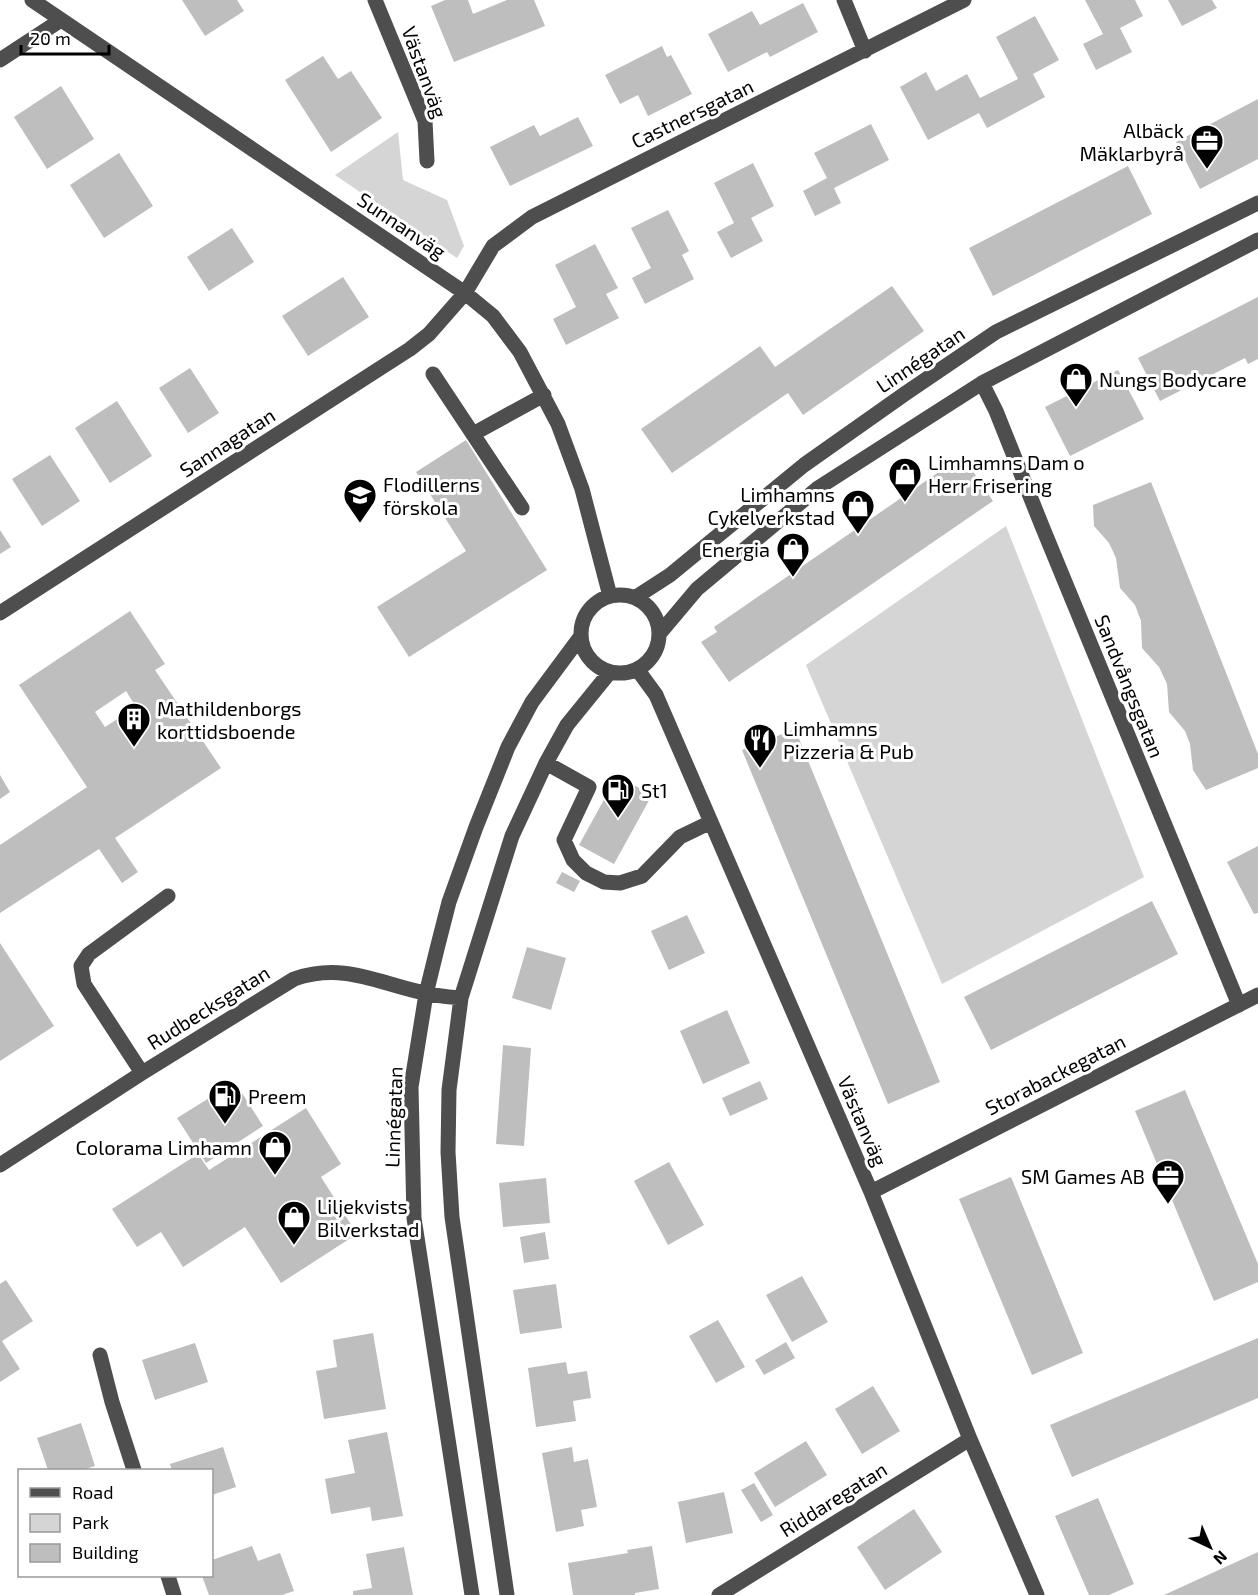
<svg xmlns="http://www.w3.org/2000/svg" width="1258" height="1595" font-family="'Exo 2',sans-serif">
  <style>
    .green { fill: #d5d5d5 }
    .building { fill: #bebebe; fill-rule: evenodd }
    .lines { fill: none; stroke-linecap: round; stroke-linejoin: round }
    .minor { stroke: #4e4e4e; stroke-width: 15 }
    .labels { text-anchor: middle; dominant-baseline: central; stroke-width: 6; stroke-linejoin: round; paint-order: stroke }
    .street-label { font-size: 20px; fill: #000; stroke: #fff }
    .poi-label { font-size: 20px; fill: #000; stroke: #fff; text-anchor: start }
  </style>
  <rect width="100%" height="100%" fill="#fff"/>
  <!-- green -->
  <path class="green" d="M398 132 403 180 447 200 464 246 457 258 335 175Z
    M1006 526 1144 877 942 984 806 665Z"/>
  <!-- building -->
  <path class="building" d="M182 0H237L244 11 205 36Z
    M445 0H468L473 14 507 0H534L545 26 454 62 431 6Z
    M1085 0H1135L1143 16 1120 28 1132 52 1096 70 1083 44 1103 34Z
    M1168 0H1212L1217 8 1182 26Z
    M803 3 818 32 770 57 767 52 728 72 708 34 752 11 760 25Z
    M1035 16 1059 60 1033 74 1045 97 987 128 979 113 928 140 900 87 926 72 936 91 967 74 980 98 1018 79 996 37Z
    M662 46 667 57 671 55 692 94 648 116 638 95 620 104 605 75Z
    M323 56 338 79 351 71 382 118 331 152 285 80Z
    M61 86 94 139 47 169 14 117Z
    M1258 99V159L1200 189 1176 142Z
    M578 117 593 146 510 186 490 147 534 125 540 136Z
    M871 124 889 160 834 188 841 203 815 216 803 191 827 178 814 153Z
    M119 153 153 206 104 238 70 185Z
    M753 163 774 206 751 218 763 241 731 258 717 232 734 223 714 183Z
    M1128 166 1152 214 993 296 969 248Z
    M668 210 689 251 682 255 694 279 645 304 632 278 651 268 631 228Z
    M232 228 254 262 209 291 187 257Z
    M595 244 618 288 606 294 619 318 566 345 553 319 576 307 555 265Z
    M343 277 369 317 308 356 282 316Z
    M892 286 924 331 803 415 788 393 672 473 641 429 760 346 775 367Z
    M1258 297V359L1248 364 1245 358 1160 401 1138 358Z
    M190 368 219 413 188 433 159 388Z
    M1118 370 1144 419 1070 456 1045 407Z
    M117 401 152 456 110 483 75 428Z
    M466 440 547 570 409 657 377 607 466 551 416 472Z
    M50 455 80 501 42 526 12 479Z
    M966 461 993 501 729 682 701 642 717 632 714 627 946 467 950 472Z
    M1151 482 1258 754V768L1206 790 1193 770 1190 744 1185 731 1169 712 1167 684 1159 667 1142 648 1141 621 1135 605 1120 588 1116 558 1109 543 1094 526 1093 505Z
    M0 530 11 547 0 554Z
    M130 611 165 664 155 670 221 768 115 838 138 872 122 883 99 849 0 913V845L87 787 19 685ZM126 691 136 707 105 727 95 712Z
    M795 729 940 1082 888 1104 742 750Z
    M0 775 10 792 0 799Z
    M617 776 652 795 614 864 579 845Z
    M1258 846V913L1254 914 1227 862Z
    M562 872 580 881 574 892 556 883Z
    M1152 901 1178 954 991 1050 964 997Z
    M687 915 705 953 669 970 651 931Z
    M0 943 54 1026 0 1061Z
    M527 947 566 958 551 1010 512 998Z
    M727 1010 750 1063 703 1084 680 1031Z
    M503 1045 531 1048 524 1146 496 1144Z
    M760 1081 768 1099 730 1116 722 1098Z
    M235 1082 263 1126 206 1163 177 1118Z
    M1185 1090 1258 1264V1282L1214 1301 1135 1111Z
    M306 1108 341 1164 321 1177 357 1234 281 1283 245 1227 183 1267 161 1232 137 1247 112 1209 198 1154 209 1170Z
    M669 1162 704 1225 668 1245 634 1181Z
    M1011 1177 1083 1353 1032 1375 959 1199Z
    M546 1178 550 1223 503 1227 499 1183Z
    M545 1232 549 1259 524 1263 520 1237Z
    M802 1276 828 1322 792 1342 766 1295Z
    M6 1280 33 1321 2 1341 20 1369 0 1382V1284Z
    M556 1284 562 1328 520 1334 513 1290Z
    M718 1320 745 1367 716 1383 689 1336Z
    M373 1333 386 1409 324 1419 316 1371 337 1367 333 1340Z
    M1258 1338V1398L1072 1477 1050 1425Z
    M786 1342 795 1358 764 1375 755 1360Z
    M195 1343 208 1382 155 1400 142 1360Z
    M566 1362 568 1374 587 1371 591 1398 573 1401 576 1421 536 1427 528 1368Z
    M873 1386 900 1431 862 1454 835 1409Z
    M81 1423 95 1466 82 1470H48L37 1438Z
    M387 1432 403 1516 372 1521 370 1507 331 1514 325 1479 355 1473 348 1440Z
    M806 1441 827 1475 775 1507 754 1473Z
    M223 1447 236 1487 212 1495V1470H172L170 1464Z
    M572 1447 574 1462 588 1459 597 1507 581 1510 584 1526 556 1532 542 1453Z
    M754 1483 773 1515 761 1522 741 1490Z
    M724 1492 733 1533 686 1543 678 1502Z
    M1098 1498 1134 1584 1109 1595H1089L1055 1516Z
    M914 1509 942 1552 885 1590 857 1547Z
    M252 1546 258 1561 280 1553 294 1591 282 1595H209L202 1576H212V1560Z
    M652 1546 659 1589 635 1593V1595H573L568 1563 628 1553 627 1550Z
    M404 1547 413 1595H353V1591L372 1588 366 1554Z
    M1258 1552V1595H1164Z"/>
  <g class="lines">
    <!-- minor -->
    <path class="minor" d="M32 0 465 293 493 316 520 352 558 424 582 489 610 596
      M375 0 425 121 427 161
      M844 0 865 51
      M0 60 61 20
      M433 374 522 508
      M982 383 996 411 1042 526 1239 1005
      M473 434 544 395
      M581 634a39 39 0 1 1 78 0a39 39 0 1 1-78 0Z
      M636 597 670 575 804 465 906 393 996 332 1258 203
      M0 613 410 349 429 334 465 293 493 246 532 217 964 0
      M660 633 697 589 818 488 982 383 1258 240
      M637 669 656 695 871 1192 970 1439 1037 1595
      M546 763 589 787 564 840 573 860 586 873 604 882 620 883 642 876 680 837 711 822
      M142 1073 84 984 81 966 89 954 168 896
      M0 1165 142 1073 294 979C344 962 377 983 425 993 436 996 449 997 461 998
      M871 1192 1258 995
      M100 1355 112 1402 134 1470
      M168 1576 174 1595
      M472 1595 414 1218 411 1087 426 994 437 949 449 902 476 827 508 747 532 702 581 636
      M507 1595 452 1217 448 1152 449 1090 461 998 512 836 546 763 567 725 610 672
      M719 1595 970 1439"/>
  </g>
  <!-- icons -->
  <defs>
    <g id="office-pin" transform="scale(1.725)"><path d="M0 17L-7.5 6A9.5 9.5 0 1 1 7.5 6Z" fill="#000" stroke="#fff"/><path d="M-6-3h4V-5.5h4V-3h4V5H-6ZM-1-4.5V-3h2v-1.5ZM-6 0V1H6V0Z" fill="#fff"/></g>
    <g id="shop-pin" transform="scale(1.725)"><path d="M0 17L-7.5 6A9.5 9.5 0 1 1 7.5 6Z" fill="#000" stroke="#fff"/><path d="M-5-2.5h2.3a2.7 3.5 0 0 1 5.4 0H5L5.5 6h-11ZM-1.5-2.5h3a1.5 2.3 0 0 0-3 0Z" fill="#fff"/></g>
    <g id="school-pin" transform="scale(1.725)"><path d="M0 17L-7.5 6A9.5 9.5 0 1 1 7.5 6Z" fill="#000" stroke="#fff"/><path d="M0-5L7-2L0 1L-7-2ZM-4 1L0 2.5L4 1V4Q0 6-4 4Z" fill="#fff"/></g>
    <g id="building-pin" transform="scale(1.725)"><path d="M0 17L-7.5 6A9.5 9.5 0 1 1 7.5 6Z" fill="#000" stroke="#fff"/><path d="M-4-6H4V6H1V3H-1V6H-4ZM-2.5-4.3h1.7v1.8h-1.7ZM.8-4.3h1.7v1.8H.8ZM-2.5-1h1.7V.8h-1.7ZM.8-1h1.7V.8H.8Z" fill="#fff"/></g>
    <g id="restaurant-pin" transform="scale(1.725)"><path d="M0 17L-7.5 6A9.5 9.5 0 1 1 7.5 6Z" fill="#000" stroke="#fff"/><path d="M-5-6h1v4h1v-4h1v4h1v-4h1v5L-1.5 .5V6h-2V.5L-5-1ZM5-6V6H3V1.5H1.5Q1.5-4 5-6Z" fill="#fff"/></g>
    <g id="fuel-pin" transform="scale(1.725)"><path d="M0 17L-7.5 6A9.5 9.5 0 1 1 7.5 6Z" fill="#000" stroke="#fff"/><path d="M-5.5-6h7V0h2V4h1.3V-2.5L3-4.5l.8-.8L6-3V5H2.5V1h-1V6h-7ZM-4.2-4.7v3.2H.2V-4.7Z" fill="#fff"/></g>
  </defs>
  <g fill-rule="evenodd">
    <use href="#office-pin" x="1207" y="141"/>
    <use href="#shop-pin" x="1076" y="379"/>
    <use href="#shop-pin" x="905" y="474"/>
    <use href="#school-pin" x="360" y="495"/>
    <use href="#shop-pin" x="858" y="506"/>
    <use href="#shop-pin" x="793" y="549"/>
    <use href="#building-pin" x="134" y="719"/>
    <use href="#restaurant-pin" x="760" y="740"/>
    <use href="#fuel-pin" x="618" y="790"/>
    <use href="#fuel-pin" x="225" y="1096"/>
    <use href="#shop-pin" x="275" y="1147"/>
    <use href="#office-pin" x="1168" y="1176"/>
    <use href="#shop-pin" x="294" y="1217"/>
  </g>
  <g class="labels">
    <!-- street labels -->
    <g class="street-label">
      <text transform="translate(425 72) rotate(70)">Västanväg</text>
      <text transform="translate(692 113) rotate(-26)">Castnersgatan</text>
      <text transform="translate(402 225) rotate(34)">Sunnanväg</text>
      <text transform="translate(920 359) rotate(-34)">Linnégatan</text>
      <text transform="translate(227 442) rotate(-33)">Sannagatan</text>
      <text transform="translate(1130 686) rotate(68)">Sandvångsgatan</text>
      <text transform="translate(208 1007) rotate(-32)">Rudbecksgatan</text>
      <text transform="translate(1055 1074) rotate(-27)">Storabackegatan</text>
      <text transform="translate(393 1117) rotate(-88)">Linnégatan</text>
      <text transform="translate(863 1121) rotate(67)">Västanväg</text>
      <text transform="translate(833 1499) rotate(-32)">Riddaregatan</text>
    </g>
    <!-- poi labels -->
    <g class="poi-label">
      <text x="1184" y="130" text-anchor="end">Albäck<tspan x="1184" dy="23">Mäklarbyrå</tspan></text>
      <text x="1099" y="379">Nungs Bodycare</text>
      <text x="928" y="462">Limhamns Dam o<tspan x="928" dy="23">Herr Frisering</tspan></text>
      <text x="383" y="484">Flodillerns<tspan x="383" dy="23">förskola</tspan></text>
      <text x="835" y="494" text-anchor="end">Limhamns<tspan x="835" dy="23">Cykelverkstad</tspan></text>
      <text x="770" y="549" text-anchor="end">Energia</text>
      <text x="157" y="708">Mathildenborgs<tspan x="157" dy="23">korttidsboende</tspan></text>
      <text x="783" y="728">Limhamns<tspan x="783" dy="23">Pizzeria &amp; Pub</tspan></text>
      <text x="641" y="790">St1</text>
      <text x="248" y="1096">Preem</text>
      <text x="252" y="1147" text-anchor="end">Colorama Limhamn</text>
      <text x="1145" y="1176" text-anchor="end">SM Games AB</text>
      <text x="317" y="1206">Liljekvists<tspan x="317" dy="23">Bilverkstad</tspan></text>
    </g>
  </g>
  <!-- legend -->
  <rect x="18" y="1469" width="195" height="108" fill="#ffffff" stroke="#999999" stroke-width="1.5"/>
  <rect x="30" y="1488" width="30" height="9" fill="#4e4e4e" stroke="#999999" stroke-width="1.5"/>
  <text x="72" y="1499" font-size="18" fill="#000000">Road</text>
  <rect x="30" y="1514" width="30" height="18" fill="#d5d5d5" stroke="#999999" stroke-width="1.5"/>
  <text x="72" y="1529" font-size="18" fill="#000000">Park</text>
  <rect x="30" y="1544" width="30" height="18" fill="#bebebe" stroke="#999999" stroke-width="1.5"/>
  <text x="72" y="1559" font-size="18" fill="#000000">Building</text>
  <!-- north arrow -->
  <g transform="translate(1210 1547) rotate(136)" stroke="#ffffff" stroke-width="4.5" paint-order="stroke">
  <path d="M0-4.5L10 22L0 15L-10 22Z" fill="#000000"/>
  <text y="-9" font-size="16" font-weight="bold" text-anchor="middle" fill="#000000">N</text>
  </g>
  <!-- scale -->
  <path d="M21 45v9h88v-9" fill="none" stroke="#000000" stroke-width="3"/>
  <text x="30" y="45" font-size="18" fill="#000000" stroke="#ffffff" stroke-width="4.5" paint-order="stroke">20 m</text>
</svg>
